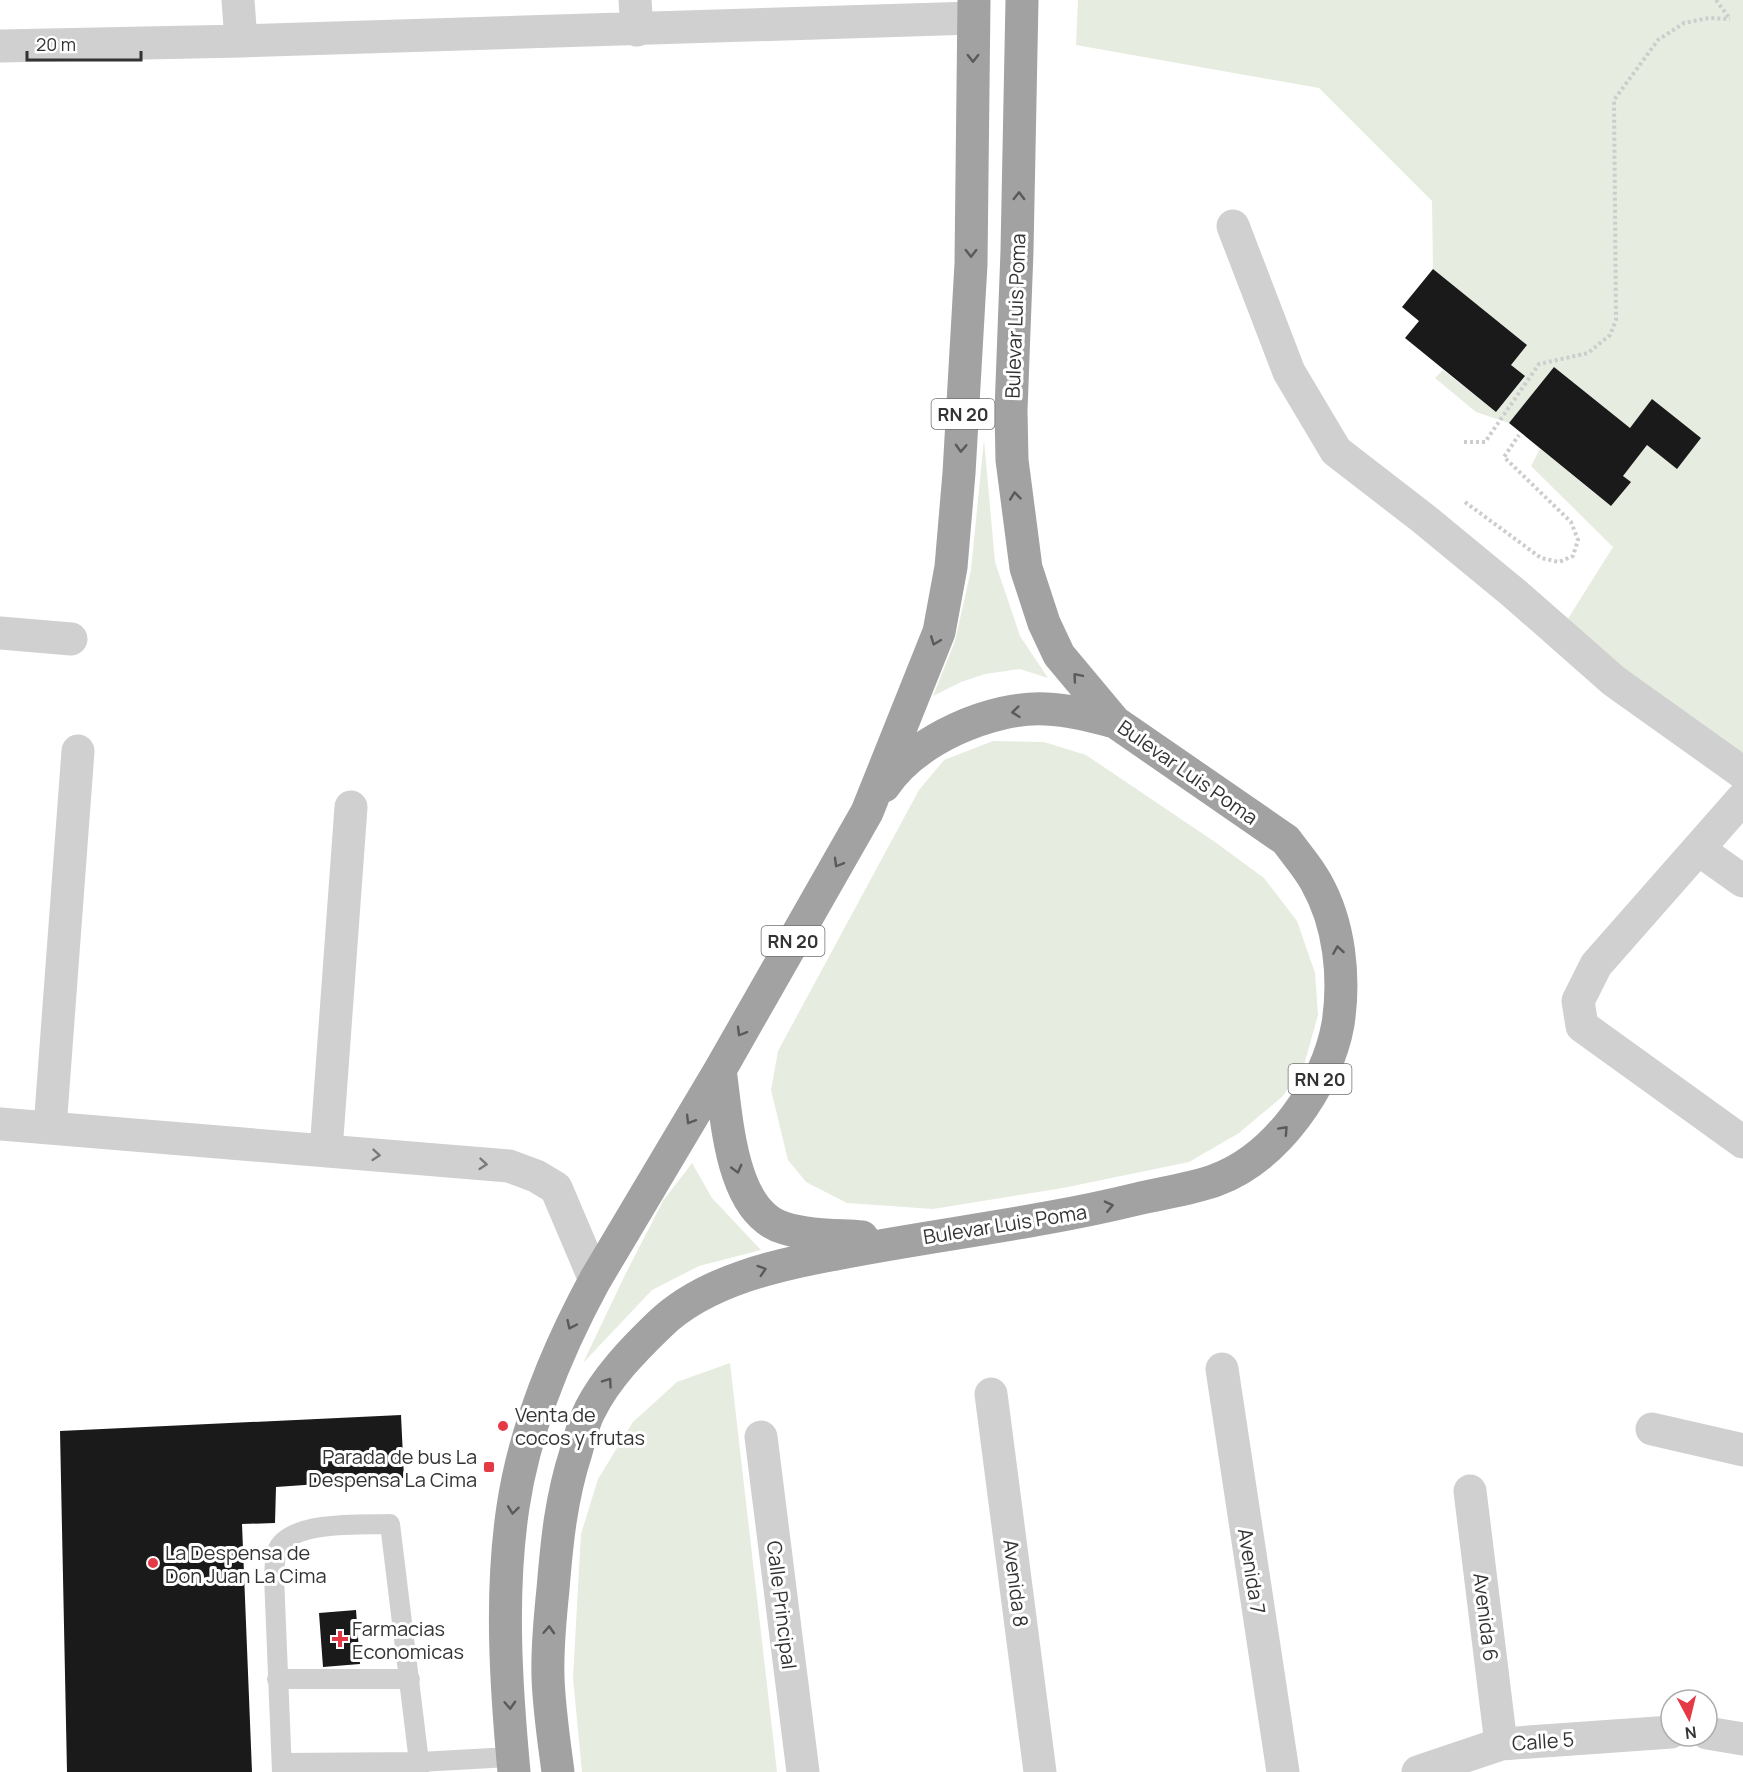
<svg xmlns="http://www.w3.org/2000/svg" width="1743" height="1772" font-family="Manrope,sans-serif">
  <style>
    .green { fill: #e6ecdf }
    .building { fill: #1a1a1a }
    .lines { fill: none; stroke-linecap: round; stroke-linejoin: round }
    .path { stroke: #cdcdcd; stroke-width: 4; stroke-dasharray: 3 3; stroke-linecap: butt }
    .service { stroke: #d0d0d0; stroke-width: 20 }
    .minor { stroke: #d0d0d0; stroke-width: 33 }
    .trunk { stroke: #a2a2a2; stroke-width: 33 }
    .oneway { stroke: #5a5a5a }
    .oneway2 { stroke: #7a7a7a }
    .poi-dot { fill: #e63946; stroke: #fff; stroke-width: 2 }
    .labels { text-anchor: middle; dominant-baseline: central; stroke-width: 6; stroke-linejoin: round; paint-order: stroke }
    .shield { fill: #fff; stroke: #707070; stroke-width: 1.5 }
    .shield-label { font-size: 18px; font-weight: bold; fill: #333 }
    .street-label { font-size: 20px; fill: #333; stroke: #fff }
    .poi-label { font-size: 20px; fill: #333; stroke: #fff; text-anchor: start }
  </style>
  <rect width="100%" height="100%" fill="#fff"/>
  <!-- green -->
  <path class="green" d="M1078 0H1743V773L1559 633 1613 547 1531 466 1540 449 1611 506 1630 482 1623 476 1647 445 1677 469 1701 438 1652 400 1630 428 1554 367 1509 423 1476 412 1435 378 1443 370 1496 412 1525 377 1511 365 1527 345 1433 269 1432 201 1319 88 1076 45Z
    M984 440 995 562 1020 636 1048 678 1020 669 985 674 961 682 933 696 955 641 971 570Z
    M993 741 1044 742 1086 755 1215 842 1264 878 1297 921 1315 973 1318 1015 1304 1065 1283 1096 1239 1133 1189 1162 1063 1188 933 1209 847 1203 806 1182 788 1160 771 1090 778 1051 919 790 944 760Z
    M692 1163 712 1198 761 1250 699 1266 652 1290 583 1363 625 1275 663 1201Z
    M730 1363 777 1772H582L573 1678 581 1534 598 1479 633 1422 677 1382Z"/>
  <!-- building -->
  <path class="building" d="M1433 269 1527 345 1511 365 1525 376 1496 412 1405 338 1419 321 1402 307Z
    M1554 367 1630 428 1652 399 1701 438 1677 469 1647 445 1623 476 1631 482 1611 506 1509 423Z
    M401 1415 404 1478 276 1487 275 1523 242 1524 252 1772H67L60 1431Z
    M356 1610 360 1664 323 1667 319 1613Z"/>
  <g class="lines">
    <!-- path -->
    <path class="path" d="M1716 0 1730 19
      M1464 442H1485L1539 364 1588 353 1610 335 1616 320 1614 100 1658 40 1684 23 1709 18 1730 19
      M1465 502 1541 558 1559 562 1573 556 1578 540 1571 522 1504 457 1519 435"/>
    <!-- service -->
    <path class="service" d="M277 1679H410
      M282 1763 419 1762V1772
      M282 1772 274 1576C275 1566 274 1552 281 1544 301 1521 362 1525 390 1524L419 1762 512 1757"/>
    <!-- minor -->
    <path class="minor" d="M238 0 241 41
      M635 0 637 30
      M0 46 241 41 973 18
      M1233 226 1289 372 1336 451 1424 519 1515 594 1614 681 1743 773
      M0 633 71 639
      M1743 798 1596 965 1578 1001 1582 1026 1743 1142
      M1698 849 1743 881
      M0 1124 509 1166 536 1176 556 1188 595 1280
      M50 1128 78 751
      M326 1151 351 807
      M1222 1369 1283 1772
      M991 1394 1040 1772
      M1652 1429 1743 1450
      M761 1437 803 1772
      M1470 1491 1501 1744
      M1707 1733 1743 1739
      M1418 1772 1501 1744 1671 1732"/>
    <!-- trunk -->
    <path class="trunk" d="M884 786C915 740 991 706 1046 709 1070 710 1092 716 1115 722
      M720 1070C727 1117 730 1212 784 1228 809 1236 837 1235 862 1237
      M514 1772C506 1686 500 1593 513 1507 525 1427 557 1350 595 1280L720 1070 867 812 939 632 951 567 959 473 971 264 974 0
      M558 1772C554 1741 549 1709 548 1677 547 1648 550 1618 553 1589 557 1540 561 1499 576 1452 580 1438 583 1423 590 1410 606 1378 633 1350 659 1325 705 1280 780 1264 841 1253 939 1234 1039 1223 1137 1199 1162 1193 1192 1189 1216 1180 1276 1158 1327 1086 1338 1024 1345 978 1340 924 1316 882 1308 867 1296 854 1286 840L1115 722 1059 655 1044 623 1026 568 1012 460 1011 411 1017 251 1022 0"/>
  </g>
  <!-- one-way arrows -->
  <defs><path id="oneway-chevron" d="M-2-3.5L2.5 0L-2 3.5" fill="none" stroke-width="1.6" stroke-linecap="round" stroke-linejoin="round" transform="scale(1.5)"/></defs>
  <g class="oneway">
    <use href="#oneway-chevron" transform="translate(973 58) rotate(90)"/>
    <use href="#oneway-chevron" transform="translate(1019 196) rotate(-89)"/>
    <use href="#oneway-chevron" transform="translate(971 253) rotate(90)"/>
    <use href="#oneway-chevron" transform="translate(961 448) rotate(93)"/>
    <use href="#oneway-chevron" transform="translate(1015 496) rotate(-96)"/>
    <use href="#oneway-chevron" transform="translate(935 641) rotate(111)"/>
    <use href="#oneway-chevron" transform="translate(1077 677) rotate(-130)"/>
    <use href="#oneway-chevron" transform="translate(1016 712) rotate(174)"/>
    <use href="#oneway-chevron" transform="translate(838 863) rotate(120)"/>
    <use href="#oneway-chevron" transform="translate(1338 950) rotate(-99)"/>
    <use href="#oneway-chevron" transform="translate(741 1032) rotate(120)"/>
    <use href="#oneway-chevron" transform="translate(690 1120) rotate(121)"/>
    <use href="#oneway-chevron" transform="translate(1284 1130) rotate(-47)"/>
    <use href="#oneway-chevron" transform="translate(737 1169) rotate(75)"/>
    <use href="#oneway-chevron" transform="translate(1109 1206) rotate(-13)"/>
    <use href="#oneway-chevron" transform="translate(762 1270) rotate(-18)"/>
    <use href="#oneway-chevron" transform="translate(571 1325) rotate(115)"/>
    <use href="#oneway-chevron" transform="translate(608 1382) rotate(-55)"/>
    <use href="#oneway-chevron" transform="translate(513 1510) rotate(97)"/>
    <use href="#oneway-chevron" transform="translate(549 1630) rotate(-87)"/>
    <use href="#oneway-chevron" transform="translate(510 1705) rotate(87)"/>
  </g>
  <g class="oneway2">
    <use href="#oneway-chevron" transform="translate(376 1155) rotate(5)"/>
    <use href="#oneway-chevron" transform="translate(483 1164) rotate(5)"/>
  </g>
  <!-- markers -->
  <g class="poi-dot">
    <circle cx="503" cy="1426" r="6"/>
    <rect x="483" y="1461" width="12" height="12" rx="3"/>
    <circle cx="153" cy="1563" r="6"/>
    <path d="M337 1630h6v6h6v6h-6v6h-6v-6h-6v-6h6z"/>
  </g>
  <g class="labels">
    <!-- shield labels -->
    <g class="shield">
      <rect x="931.5" y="399" width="63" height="30" rx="4.5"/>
      <rect x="761.5" y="926" width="63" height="30" rx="4.5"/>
      <rect x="1288.5" y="1064" width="63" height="30" rx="4.5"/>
    </g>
    <g class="shield-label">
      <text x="963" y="414">RN 20</text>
      <text x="793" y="941">RN 20</text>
      <text x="1320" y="1079">RN 20</text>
    </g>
    <!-- street labels -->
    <g class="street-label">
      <text transform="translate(1015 316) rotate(-88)">Bulevar Luis Poma</text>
      <text transform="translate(1188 772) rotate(35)">Bulevar Luis Poma</text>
      <text transform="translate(1005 1224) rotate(-9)">Bulevar Luis Poma</text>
      <text transform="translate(1252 1571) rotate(81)">Avenida 7</text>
      <text transform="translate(1016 1583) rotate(83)">Avenida 8</text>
      <text transform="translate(782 1605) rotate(83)">Calle Principal</text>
      <text transform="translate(1486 1617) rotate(83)">Avenida 6</text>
      <text transform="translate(1543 1741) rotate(-4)">Calle 5</text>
    </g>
    <!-- poi labels -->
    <g class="poi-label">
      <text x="515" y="1414">Venta de<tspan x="515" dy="23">cocos y frutas</tspan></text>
      <text x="477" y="1456" text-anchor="end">Parada de bus La<tspan x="477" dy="23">Despensa La Cima</tspan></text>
      <text x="165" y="1552">La Despensa de<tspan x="165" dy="23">Don Juan La Cima</tspan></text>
      <text x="352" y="1628">Farmacias<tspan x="352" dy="23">Economicas</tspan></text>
    </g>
  </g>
  <!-- north arrow -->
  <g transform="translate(1689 1718) rotate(173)"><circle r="28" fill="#ffffff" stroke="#adadad" stroke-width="1.5"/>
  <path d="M0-4.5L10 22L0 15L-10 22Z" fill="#e63946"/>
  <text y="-9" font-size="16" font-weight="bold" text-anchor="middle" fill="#333333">N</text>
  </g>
  <!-- scale -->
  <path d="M27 51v9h114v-9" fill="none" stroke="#333333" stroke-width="3"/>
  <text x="36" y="51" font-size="18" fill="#333333" stroke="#ffffff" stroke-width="4.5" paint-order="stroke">20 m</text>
</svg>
